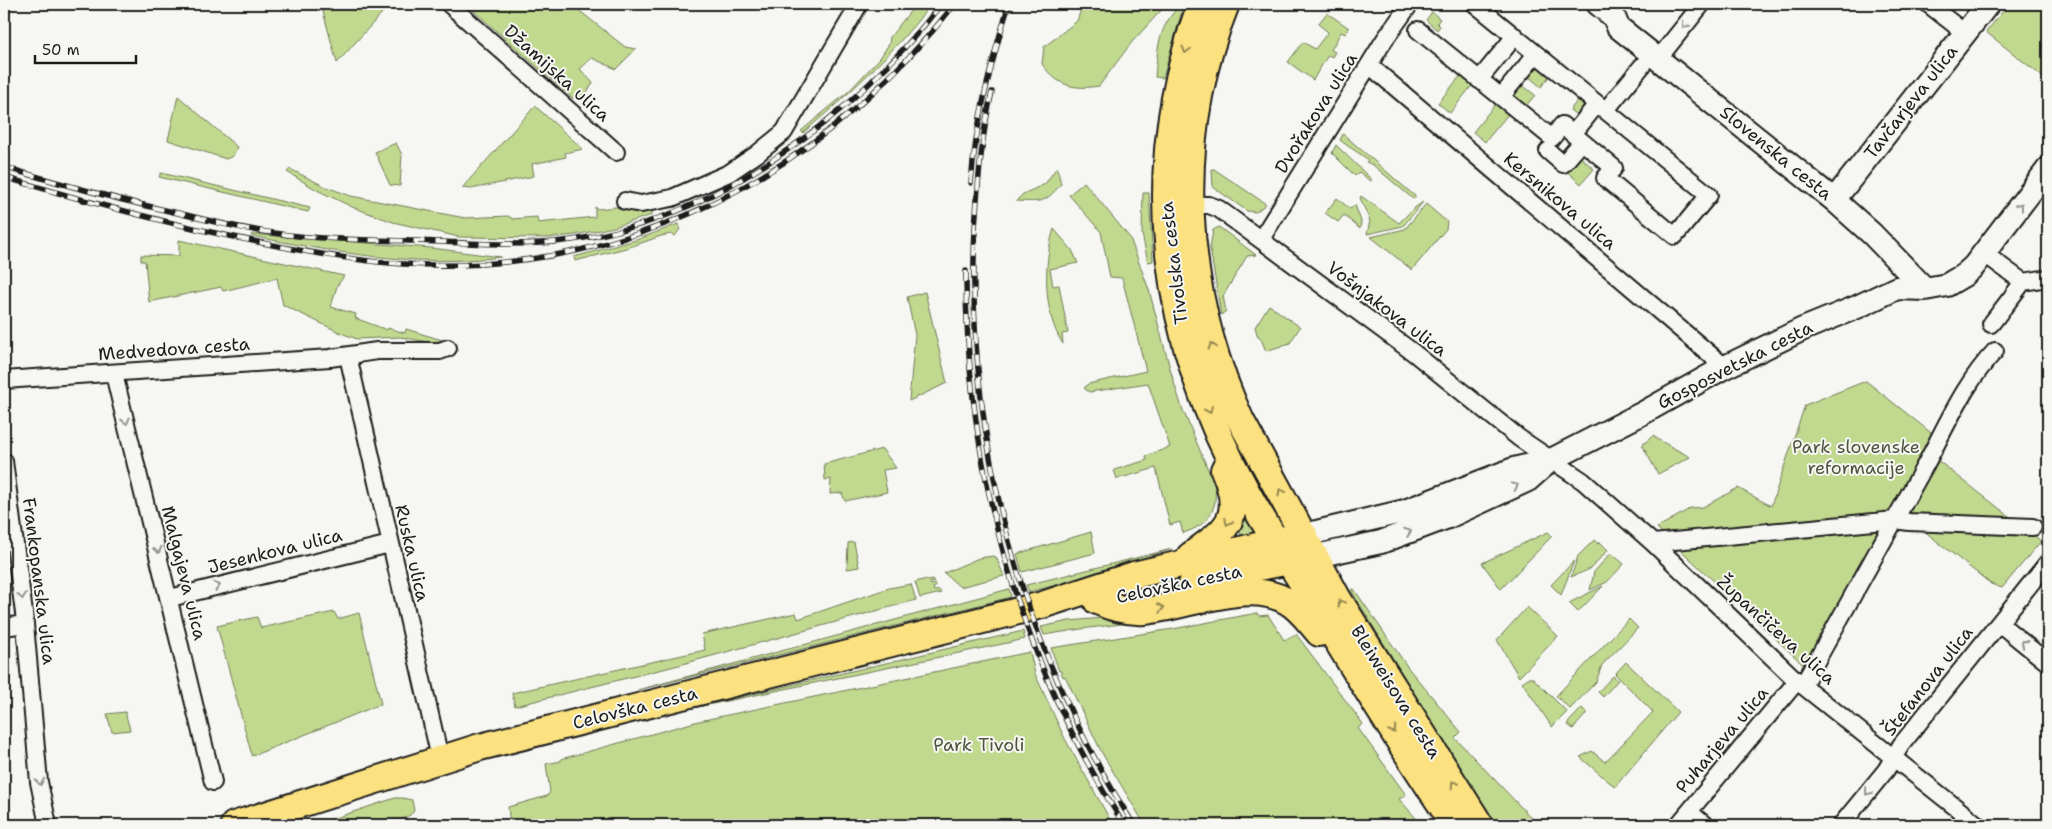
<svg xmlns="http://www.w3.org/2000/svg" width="2052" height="829" font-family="'Shantell Sans',sans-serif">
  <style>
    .green { fill: #c1d98f; stroke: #6e7a56 }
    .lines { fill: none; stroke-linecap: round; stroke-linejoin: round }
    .street-casing { stroke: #1c1c1c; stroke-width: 20 }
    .secondary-casing { stroke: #1c1c1c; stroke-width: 26 }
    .primary-casing { stroke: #1c1c1c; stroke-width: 30 }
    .street { stroke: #f6f6f2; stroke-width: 16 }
    .secondary { stroke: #f6f6f2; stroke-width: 22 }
    .primary { stroke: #fbe180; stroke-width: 26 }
    .rail-casing { stroke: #1c1c1c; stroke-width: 5.5 }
    .rail { stroke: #f6f6f2; stroke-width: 4; stroke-dasharray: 11; stroke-linecap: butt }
    .oneway { stroke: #949492 }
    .oneway2 { stroke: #978853 }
    .labels { text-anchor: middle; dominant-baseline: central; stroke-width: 4; stroke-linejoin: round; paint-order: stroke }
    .street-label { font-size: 18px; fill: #1c1c1c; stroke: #f6f6f2 }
    .park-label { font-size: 18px; fill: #4e553e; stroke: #f6f6f2 }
  </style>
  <rect width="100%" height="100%" fill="#f6f6f2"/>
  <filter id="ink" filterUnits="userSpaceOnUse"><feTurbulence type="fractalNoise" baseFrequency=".02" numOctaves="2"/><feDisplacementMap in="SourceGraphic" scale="10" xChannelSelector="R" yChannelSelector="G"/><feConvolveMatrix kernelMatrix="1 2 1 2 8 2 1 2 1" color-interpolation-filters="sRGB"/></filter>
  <g filter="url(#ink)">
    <!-- green -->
    <path class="green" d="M321 4H390L337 63Z
      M466 4H571L625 47 636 49 616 69 592 58 580 69 593 83 583 98H572Z
      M916 4H931C894 53 850 93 803 133L801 131 849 91 880 58 889 44 890 37Z
      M1083 4H1167L1132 42 1099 86C1074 90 1057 86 1042 64L1044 47 1077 21Z
      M1181 4H1183V7L1163 78 1155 77C1158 45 1158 28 1181 4Z
      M2009 4H2048V81L1986 32Z
      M1432 12 1440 19 1437 23 1440 26 1437 30 1426 20Z
      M1327 13 1349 28 1345 34 1341 32 1331 50 1335 52 1332 57 1328 55 1313 80 1288 62 1303 42 1315 49 1328 32 1318 24Z
      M1538 63 1551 74 1541 87 1528 76Z
      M1462 74 1474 83 1450 113 1438 103Z
      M1521 84 1535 95 1525 107 1512 96Z
      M178 96 237 147 233 156 226 159 168 140Z
      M1581 96 1592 105 1581 119 1570 110Z
      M1497 102 1510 112 1485 142 1473 132Z
      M535 106 583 149 565 153 566 157 532 164 534 176 471 189 462 188Z
      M1343 134 1416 197 1413 199 1373 165 1366 162 1368 160C1359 152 1349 148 1340 140Z
      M396 143 402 155 400 186 390 185 375 152Z
      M1336 145 1372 180 1370 181 1359 172 1355 176 1332 153Z
      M1577 154 1594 169 1581 184 1564 169Z
      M1057 167 1061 184C1044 204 1042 202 1016 201L1023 194 1045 184Z
      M290 169 326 187 351 196 465 218 508 216 513 219 537 217 538 223 595 217V207L598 209 625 206 652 208V215L614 227 575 235 547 238 459 237 393 222 352 207 317 190 287 172Z
      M1212 169H1214L1266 204 1256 212 1247 211 1213 187Z
      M161 173 310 208 308 212 159 177Z
      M1084 182 1130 238 1149 290 1172 376 1182 408 1215 486C1218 511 1207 526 1183 533L1180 522 1170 525 1156 468 1117 479 1114 470 1147 460 1146 456 1170 447 1148 383 1089 392 1084 388 1088 384 1146 371 1122 278 1110 277 1101 232 1069 195Z
      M1143 193H1149L1153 261 1148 262 1142 234Z
      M1361 196 1399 223 1413 209 1423 202 1403 226 1367 234 1370 221 1360 198Z
      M1337 198 1350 209 1355 205 1361 221 1360 229 1344 215 1338 222 1325 213Z
      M1426 204 1447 222 1446 229 1412 270 1371 237 1405 229Z
      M678 224 680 229 675 236 671 234 661 236 630 247 575 261 574 257 636 240Z
      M1219 227 1256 255 1247 256 1223 296 1226 311 1221 315 1210 248 1213 230Z
      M1054 229 1072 250 1078 263 1050 269 1053 286 1059 285 1068 333 1062 334 1063 344C1043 314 1043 263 1054 229Z
      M252 234 431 248 501 257C415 268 335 252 251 236Z
      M179 240 344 276 337 286 331 307 356 314 355 318 387 330 388 328 405 333 406 329 442 340 434 343 400 337 357 339 341 333 283 305 277 278 223 291 221 287 149 302 145 261H141V255L179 256Z
      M925 292 947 383 909 401 915 335 907 297Z
      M1269 305 1300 327 1290 343 1266 351 1260 337H1258L1255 327Z
      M1866 381 1935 436 1927 452 2041 541 2002 588 1991 584 1895 508 1807 668 1657 528 1691 508 1703 507 1738 488 1771 506 1805 405Z
      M1654 435 1657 439 1690 457 1658 474 1642 445Z
      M882 449 896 468 883 470 887 492 845 501 842 493 830 494 831 479 825 480 824 464Z
      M1245 516 1264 534 1242 540 1239 528Z
      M1091 532 1095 553 1022 572 1017 554Z
      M1548 532 1552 536 1501 589 1482 563Z
      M1594 540 1598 544 1600 542 1608 550 1590 569 1571 577 1578 556Z
      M854 542 859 567 847 569 848 543Z
      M1172 549 1071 581 1029 592 1026 585Z
      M1611 553 1624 564 1607 582 1590 590 1594 572Z
      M993 556 996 557 1004 576 960 587 944 573 979 558Z
      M1574 561 1561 595 1551 585Z
      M927 579 928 581 933 580 934 582 930 583 931 585 935 584 937 586 933 588 934 591 939 590 941 593 920 598 915 582Z
      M911 584 916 600 679 665 515 706 512 693 705 650 702 634 796 613 798 619 889 588Z
      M1603 586 1578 612 1569 603Z
      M1009 589 1011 597 638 690Z
      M1354 589 1409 669 1461 732 1455 738 1538 825H1497L1444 743 1351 590Z
      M1527 607 1558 636 1519 677 1497 640Z
      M334 612 338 619 359 613 381 704 252 756 217 626 257 617 261 628Z
      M1257 613 1259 616 1268 615 1284 640 1296 634 1363 724 1358 728 1406 795 1399 799 1422 825H1145L1102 753 1065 676 1063 677 1061 671H1059L1051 648 1173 629Z
      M1103 618 1129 623 1081 629 1044 635 1041 627 1069 621Z
      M1629 619 1638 628 1602 665 1596 682 1570 709 1556 696Z
      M1023 631 1025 639 1007 643 693 708Z
      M1030 652 1035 674 1065 739 1113 825H510L508 807 547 796 550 792 546 764 561 761V759L699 721Z
      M1626 662 1678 712 1615 787 1580 757 1592 751 1605 762 1653 712 1615 674Z
      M1613 676 1618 680 1603 697 1598 692Z
      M1528 678H1533L1567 712 1552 727 1522 682Z
      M1582 708 1587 713 1573 729 1567 724Z
      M125 712 130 730 112 732 107 714Z
      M395 798H402L412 800 414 811C402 829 337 825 314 825Z"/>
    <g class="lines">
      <!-- street casing -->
      <g class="street-casing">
        <path id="street" d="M449 4 616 152
          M1928 4 1965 33
          M1418 30 1552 138 1562 125 1614 168 1605 178 1675 236 1709 195 1475 4
          M1658 59 1702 4
          M1369 65 1725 367
          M1479 80 1515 36
          M1501 97 1536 54
          M1606 110 1642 66
          M1573 134 1597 104
          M1548 151 1563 164 1582 142
          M625 201 641 204 672 198 729 173 757 154 784 132 857 8 851 4
          M1192 205H1209L1219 209 1414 353 1519 438 1583 481 1653 543 1797 681 1978 825
          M1261 239 1385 39 1410 4
          M1993 260 2023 282 2048 278
          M1991 324 2023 282
          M348 356 440 758
          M114 374 213 782
          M4 380 330 358 377 351H440L448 348
          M4 461 24 613 39 782 48 825
          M1653 543 1895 520 1909 522 2033 527
          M170 598 390 544
          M1999 623 2048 663
          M4 627 25 624
          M1803 685C1842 614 1882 543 1922 471 1945 430 1962 386 1995 351
          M1689 812 1705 825
          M1678 825 1797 681
          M1841 825 1886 770 1901 745 2048 562"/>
      </g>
      <!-- secondary casing -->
      <g class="secondary-casing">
        <path id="secondary" d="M1598 4 1614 17 1618 27 1834 200 1872 234 1925 289
          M1834 200 1988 4
          M1304 535 1405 511 1514 469 1551 460 1643 413 1725 367 1803 329 1857 307 1897 288 1925 289 1947 285 1964 275 1974 266 2048 169
          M1316 556 1381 542 1448 517 1528 480 1545 465"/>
      </g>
      <!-- primary casing -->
      <g class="primary-casing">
        <path id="primary" d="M1201 4C1139 173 1162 340 1249 496 1267 529 1289 560 1308 592 1355 671 1403 750 1455 825
          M1226 4C1172 138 1181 291 1241 421L1338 599 1480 825
          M1190 556C1227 529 1245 519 1224 470
          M1192 584 1254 568 1305 558
          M1097 601C1112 608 1129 612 1145 611 1188 607 1254 575 1293 605 1303 613 1311 623 1319 633
          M234 825 480 747 1042 605 1134 575 1304 535"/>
      </g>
      <!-- street -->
      <use href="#street" class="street"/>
      <!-- secondary -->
      <use href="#secondary" class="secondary"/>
      <!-- primary -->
      <use href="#primary" class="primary"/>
      <!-- rail casing -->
      <g class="rail-casing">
        <path id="rail" d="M992 92C981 137 978 183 975 229 965 438 1021 649 1134 825
          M4 167C61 184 119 200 178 213 210 221 241 229 274 233 321 240 370 240 418 241 469 243 521 247 572 240 713 221 857 115 941 4
          M4 177C87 202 172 225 258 242 306 252 354 261 403 264 627 277 817 177 955 4
          M971 183C976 121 991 63 1009 4
          M966 271C965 466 1019 660 1124 825"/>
      </g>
      <!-- rail -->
      <use href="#rail" class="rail"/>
    </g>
    <!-- one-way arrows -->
    <defs><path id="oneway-chevron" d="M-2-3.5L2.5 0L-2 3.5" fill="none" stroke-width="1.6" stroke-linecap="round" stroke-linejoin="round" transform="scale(1.25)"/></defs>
    <g class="oneway">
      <use href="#oneway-chevron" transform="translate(1685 25) rotate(128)"/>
      <use href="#oneway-chevron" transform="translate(2020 206) rotate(-53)"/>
      <use href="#oneway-chevron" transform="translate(126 421) rotate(76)"/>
      <use href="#oneway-chevron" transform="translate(1515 486) rotate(-26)"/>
      <use href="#oneway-chevron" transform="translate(1408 532) rotate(-21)"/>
      <use href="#oneway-chevron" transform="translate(158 550) rotate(76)"/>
      <use href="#oneway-chevron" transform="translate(217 586) rotate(-14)"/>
      <use href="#oneway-chevron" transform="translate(22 596) rotate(82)"/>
      <use href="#oneway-chevron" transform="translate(2024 643) rotate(-141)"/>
      <use href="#oneway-chevron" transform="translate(40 782) rotate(82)"/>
      <use href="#oneway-chevron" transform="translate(1868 792) rotate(129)"/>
    </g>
    <g class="oneway2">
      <use href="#oneway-chevron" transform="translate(1186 50) rotate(105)"/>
      <use href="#oneway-chevron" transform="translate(1212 346) rotate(-105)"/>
      <use href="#oneway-chevron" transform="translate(1209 410) rotate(66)"/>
      <use href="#oneway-chevron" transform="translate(1281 492) rotate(-120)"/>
      <use href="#oneway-chevron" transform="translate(1228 522) rotate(116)"/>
      <use href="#oneway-chevron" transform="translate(1341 603) rotate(-121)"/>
      <use href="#oneway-chevron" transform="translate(1161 608) rotate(-9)"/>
      <use href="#oneway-chevron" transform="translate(1393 730) rotate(58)"/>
      <use href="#oneway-chevron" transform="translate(1454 784) rotate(-123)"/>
    </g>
  </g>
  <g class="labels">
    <!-- street labels -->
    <g class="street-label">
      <text transform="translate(557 73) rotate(42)">Džamijska ulica</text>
      <text transform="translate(1911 102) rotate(-52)">Tavčarjeva ulica</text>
      <text transform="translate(1316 113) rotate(-58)">Dvořakova ulica</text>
      <text transform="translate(1776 153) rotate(39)">Slovenska cesta</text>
      <text transform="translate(1560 201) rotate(40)">Kersnikova ulica</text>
      <text transform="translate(1174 263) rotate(-97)">Tivolska cesta</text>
      <text transform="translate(1387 309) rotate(37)">Vošnjakova ulica</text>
      <text transform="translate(174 349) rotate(-4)">Medvedova cesta</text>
      <text transform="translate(1735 365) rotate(-27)">Gosposvetska cesta</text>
      <text transform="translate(275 551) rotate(-14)">Jesenkova ulica</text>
      <text transform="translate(412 553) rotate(77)">Ruska ulica</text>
      <text transform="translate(184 573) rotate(76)">Malgajeva ulica</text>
      <text transform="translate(39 581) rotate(83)">Frankopanska ulica</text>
      <text transform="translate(1179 584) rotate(-12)">Celovška cesta</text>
      <text transform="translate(1776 630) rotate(42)">Župančičeva ulica</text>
      <text transform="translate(1928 681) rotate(-52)">Štefanova ulica</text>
      <text transform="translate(1396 692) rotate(58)">Bleiweisova cesta</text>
      <text transform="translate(635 708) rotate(-14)">Celovška cesta</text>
      <text transform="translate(1722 740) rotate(-50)">Puharjeva ulica</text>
    </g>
    <!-- park labels -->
    <g class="park-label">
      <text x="1856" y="447">Park slovenske<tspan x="1856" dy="21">reformacije</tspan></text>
      <text x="979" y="745">Park Tivoli</text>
    </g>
  </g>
  <!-- margin -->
  <rect width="2052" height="829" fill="none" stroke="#f6f6f2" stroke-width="20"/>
  <rect x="10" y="10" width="2032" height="809" fill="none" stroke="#1c1c1c" stroke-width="2" filter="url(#ink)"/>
  <!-- scale -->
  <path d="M35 55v8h101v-8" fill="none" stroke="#1c1c1c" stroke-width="2.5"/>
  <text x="42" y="55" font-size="15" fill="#1c1c1c" stroke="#f6f6f2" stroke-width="4" paint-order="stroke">50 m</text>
</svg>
